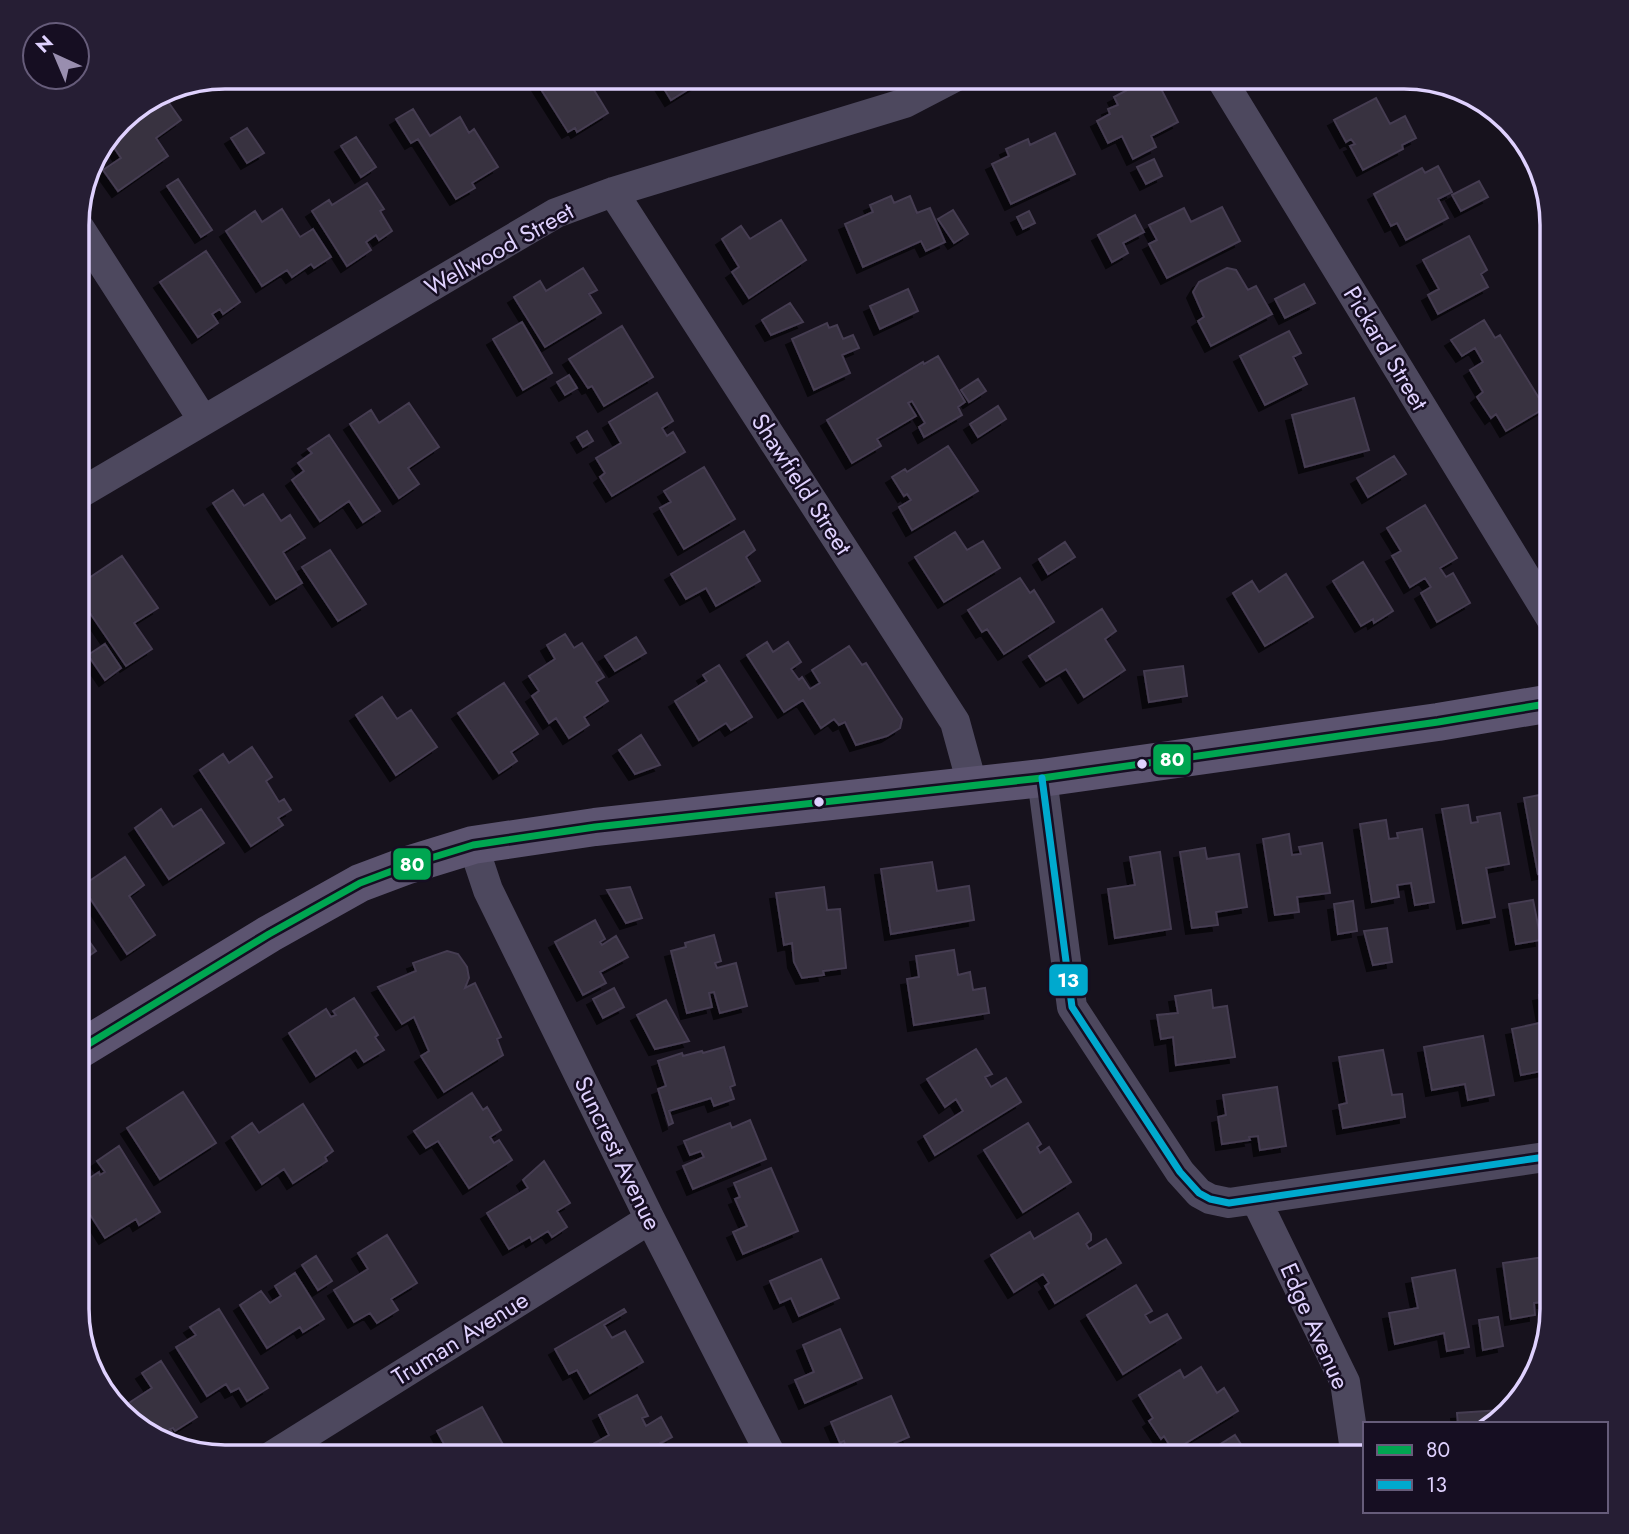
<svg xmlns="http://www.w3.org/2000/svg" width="1629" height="1534" font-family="Jost,sans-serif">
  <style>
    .building { fill: #373040; stroke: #453c51; stroke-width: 2; filter: url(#shadow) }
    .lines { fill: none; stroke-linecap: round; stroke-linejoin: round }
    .street { stroke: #4d485e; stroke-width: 30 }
    .secondary { stroke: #5c5470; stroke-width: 38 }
    .bus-1-casing { stroke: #160e22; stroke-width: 12 }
    .bus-2-casing { stroke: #160e22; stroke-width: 12 }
    .bus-1 { stroke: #00a651; stroke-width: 7 }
    .bus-2 { stroke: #00a9ce; stroke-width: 7 }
    .bus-dot { fill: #dfd1fe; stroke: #160e22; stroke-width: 2.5 }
    .labels { text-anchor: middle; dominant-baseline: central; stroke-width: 5; stroke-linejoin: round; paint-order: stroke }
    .street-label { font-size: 24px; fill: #dfd1fe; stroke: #160e22 }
    .rim { fill: none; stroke: #dfd1fe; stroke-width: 3.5 }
    .line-badge { stroke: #160e22; stroke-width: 2.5 }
    .badge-label { font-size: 19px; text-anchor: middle; font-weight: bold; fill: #fff }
  </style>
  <defs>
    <filter id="shadow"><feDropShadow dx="-6" dy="6" stdDeviation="0" flood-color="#0009"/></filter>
  </defs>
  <rect width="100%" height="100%" fill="#17121d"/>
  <!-- building -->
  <path class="building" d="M546 77H586L608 113 577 132 575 128 568 132 537 83Z
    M651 77H708L671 100 658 79 654 81Z
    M1141 77H1155L1178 122 1151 136 1156 147 1133 159 1122 136 1108 143 1097 121 1110 114 1108 109 1118 105 1114 97 1133 87 1131 82Z
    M164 96 181 120 156 138 168 156 118 191 103 170 121 158 113 146 94 157 127 114 132 111 135 115Z
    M1376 98 1390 124 1405 116 1416 138 1402 145 1403 149 1363 170 1350 146 1355 144 1351 139 1346 142 1334 120Z
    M413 109 430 136 460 117 469 133 474 129 498 167 472 183 475 188 456 199 418 139 411 143 396 119Z
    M247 128 264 153 247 163 231 138Z
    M1055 133 1075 174 1011 204 992 164 1009 156 1006 149 1028 139 1030 145Z
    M356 137 376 167 361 177 341 146Z
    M1154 159 1162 176 1146 184 1137 167Z
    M1438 166 1452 192 1438 199 1448 218 1406 240 1397 223 1391 226 1374 194 1422 168 1425 173Z
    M178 179 212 230 201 237 167 186Z
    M1479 181 1488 197 1461 211 1452 195Z
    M367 183 384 209 380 211 392 231 379 240 376 235 366 242 371 250 347 266 312 211 329 200 332 205Z
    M891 196 894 203 910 196 917 213 930 208 945 242 926 251 921 241 863 267 845 224 873 212 870 205Z
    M1222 207 1240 241 1167 278 1149 244 1157 240 1149 225 1184 208 1191 222Z
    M282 209 300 237 313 229 331 257 314 268 311 264 292 277 287 270 262 286 226 231 255 211 262 222Z
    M953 210 968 234 954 243 938 219Z
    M1029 211 1035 223 1023 229 1017 217Z
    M1135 215 1144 232 1123 243 1128 253 1112 262 1098 235Z
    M781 220 806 260 749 298 732 272 739 267 722 239 741 226 750 239Z
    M1469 236 1487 270 1481 274 1488 287 1438 314 1428 295 1439 289 1423 260Z
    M206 251 240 302 223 314 220 309 212 314 218 323 198 337 160 282Z
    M583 268 597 290 589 294 601 313 545 347 514 297 540 281 546 291Z
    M1227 268 1236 270 1248 290 1256 286 1272 314 1211 346 1198 321 1204 317 1193 292 1199 282Z
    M1304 284 1315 303 1285 318 1275 299Z
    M908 289 918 311 880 329 870 306Z
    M790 303 803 322 771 335 762 320Z
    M1484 320 1495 338 1500 335 1545 408 1506 431 1496 414 1491 418 1477 397 1483 392 1470 370 1483 362 1475 348 1462 356 1451 340Z
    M522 322 552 373 523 390 493 339Z
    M827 323 829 328 837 325 843 339 853 335 859 348 842 355 850 373 814 390 792 339Z
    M622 326 653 377 604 406 592 386 588 388 569 359Z
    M1289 331 1301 353 1293 357 1307 384 1265 405 1240 356Z
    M938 356 965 402 958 407 962 415 924 437 919 427 925 423 912 401 908 403 916 416 877 439 881 446 852 463 827 420 923 362 924 364Z
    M569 375 577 388 565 395 557 382Z
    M978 379 986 391 969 402 961 390Z
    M657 393 673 421 662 428 667 436 673 432 685 452 612 496 600 477 605 473 596 458 621 443 609 422Z
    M1354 398 1369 450 1305 467 1292 415Z
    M409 403 439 447 408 468 419 484 399 498 350 424 371 410 379 423Z
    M998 406 1006 419 978 437 970 424Z
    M587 431 593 441 583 447 577 437Z
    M329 435 380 511 363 522 349 501 320 521 292 480 304 471 298 463 312 453 308 449Z
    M948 446 978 491 912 530 899 507 911 500 907 494 904 496 892 477 905 469 907 472Z
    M1394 456 1406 474 1368 497 1357 478Z
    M704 467 735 519 684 549 660 508 671 502 664 491Z
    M233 490 244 506 263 494 281 521 290 515 305 538 283 552 302 583 276 599 213 503Z
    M1425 505 1457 558 1440 568 1446 577 1453 573 1470 603 1437 622 1421 593 1431 587 1425 578 1410 587 1392 556 1401 551 1387 528Z
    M744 531 755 550 746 557 760 581 716 606 706 588 686 599 671 574Z
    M955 532 967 550 983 541 1000 568 944 602 915 557Z
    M1065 542 1075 557 1048 574 1039 559Z
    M330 550 366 604 338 621 302 567Z
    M122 556 158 608 134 623 152 649 126 666 77 594V586Z
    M1363 562 1393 611 1374 623 1373 619 1361 626 1333 581Z
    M1286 574 1313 617 1265 646 1233 593 1252 581 1259 592Z
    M1020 578 1030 593 1034 590 1054 622 1004 654 987 629 982 632 968 610Z
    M1102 609 1116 631 1105 639 1125 670 1084 697 1066 669 1046 681 1029 656Z
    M565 634 574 648 582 643 604 677 596 682 608 701 584 717 589 725 569 738 556 718 549 723 532 696 539 691 529 676 555 659 547 645Z
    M636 637 646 653 615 671 605 656Z
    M767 642 773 652 788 642 801 662 791 669 799 680 802 677 810 689 820 683 812 670 849 646 862 665 866 663 902 719 900 728 887 736 856 745 845 722 839 725 834 719 821 728 803 700 784 712 747 655Z
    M105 644 121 668 105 680 88 655Z
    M719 665 752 717 731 730 726 723 699 740 675 701 707 681 703 675Z
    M1183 666 1187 696 1149 702 1144 671Z
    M504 683 538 734 511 752 517 761 499 773 458 713Z
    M382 697 397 719 411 710 437 747 396 775 356 715Z
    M641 735 660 765 635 774 619 750Z
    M252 747 272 777 266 781 279 802 284 799 291 810 278 818 283 825 251 846 200 770 223 754 229 763Z
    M1550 793 1552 871 1538 874 1524 798Z
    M1468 805 1471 823 1478 822 1477 817 1500 813 1509 864 1486 868 1495 917 1463 923 1442 809Z
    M161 809 173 827 201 809 224 843 169 879 135 828Z
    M1386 820 1389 839 1398 838 1397 833 1422 829 1434 902 1415 905 1411 883 1397 885 1399 897 1372 902 1360 824Z
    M1289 834 1292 855 1301 854 1299 847 1322 843 1330 893 1297 897 1299 912 1275 915 1263 839Z
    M1205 848 1207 859 1239 854 1247 907 1216 912 1218 925 1192 928 1180 852Z
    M1160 852 1171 929 1115 938 1108 889 1135 885 1130 857Z
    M125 857 144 885 129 896 155 935 127 954 82 886Z
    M932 862 937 891 969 886 974 920 891 934 881 869Z
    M630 887 642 918 626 923 607 890Z
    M824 887 827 910 840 909 846 968 823 971 824 975 802 978 794 962 792 943 784 945 776 893Z
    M1533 900 1541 940 1516 944 1509 904Z
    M1353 901 1357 931 1338 934 1334 904Z
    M595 920 605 939 600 942 602 945 616 936 628 957 600 972 606 983 583 995 555 942Z
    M77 924 96 951 77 964Z
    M1387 928 1392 962 1373 965 1364 931Z
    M714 935 721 961 715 963 717 968 736 963 747 1006 720 1013 714 992 709 993 712 1007 687 1013 671 951 686 947 685 943Z
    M954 950 958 975 970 972 973 990 985 988 989 1013 914 1025 907 979 919 977 916 956Z
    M447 951 458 954 467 967 469 978 465 988 475 983 501 1037 497 1039 503 1055 444 1092 421 1056 429 1051 414 1017 402 1024 378 987 416 971 413 963Z
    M614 988 624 1007 603 1018 593 999Z
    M1211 990 1213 1008 1227 1006 1235 1057 1176 1065 1173 1037 1161 1039 1157 1015 1178 1013 1175 996Z
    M1552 992V1069L1521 1075 1512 1029 1544 1022 1539 995Z
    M354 998 378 1035 375 1037 384 1050 364 1062 356 1050 316 1076 289 1033 326 1009 331 1017 336 1015 333 1011Z
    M666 1000 689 1041 655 1049 637 1015Z
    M1483 1036 1494 1095 1468 1100 1465 1084 1432 1090 1424 1047Z
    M724 1047 735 1085 730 1087 734 1099 714 1106 711 1098 669 1111 673 1123 669 1125 658 1089 666 1086 658 1061 682 1053 683 1056 702 1051 703 1053Z
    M976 1049 992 1074 985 1077 991 1087 1006 1078 1021 1102 935 1155 924 1136 963 1111 956 1099 945 1107 927 1079Z
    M1383 1050 1392 1095 1402 1094 1405 1117 1343 1128 1339 1105 1347 1103 1339 1057Z
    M1277 1087 1286 1146 1260 1150 1258 1136 1249 1137 1250 1140 1222 1144 1218 1117 1226 1115 1223 1095Z
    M183 1092 216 1143 160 1179 127 1128Z
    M472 1093 483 1110 487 1107 501 1130 490 1137 494 1143 499 1140 512 1160 469 1188 438 1141 426 1148 414 1131Z
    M303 1104 333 1151 325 1157 327 1161 293 1183 284 1169 262 1184 232 1137 252 1123 259 1133Z
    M750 1120 766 1159 693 1189 683 1166 704 1157 701 1151 690 1155 684 1141 730 1123 732 1128Z
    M1028 1123 1041 1144 1037 1147 1040 1153 1049 1147 1071 1182 1023 1212 984 1150Z
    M119 1146 160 1212 139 1225 136 1219 105 1238 77 1194V1186L99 1172 100 1175 105 1172 97 1161Z
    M544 1161 570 1203 557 1211 567 1227 552 1237 548 1231 532 1241 530 1237 509 1249 487 1213 528 1188 523 1180Z
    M771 1168 798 1231 743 1254 733 1232 747 1226 735 1199 740 1197 734 1183Z
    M1078 1213 1091 1234V1240L1086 1244 1089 1249 1106 1239 1121 1263 1055 1303 1045 1286 1049 1283 1043 1274 1014 1292 991 1255 1030 1232 1034 1239Z
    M387 1235 417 1283 391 1299 398 1310 377 1323 370 1313 354 1322 334 1290 368 1269 358 1253Z
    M316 1256 332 1281 318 1290 302 1265Z
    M1551 1256 1552 1301 1534 1303 1535 1315 1511 1319 1503 1263Z
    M821 1259 839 1298 799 1316 791 1298 780 1303 770 1281Z
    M1455 1270 1469 1347 1447 1351 1444 1333 1395 1344 1389 1313 1418 1308 1412 1278Z
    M295 1273 324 1319 303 1332 300 1327 267 1348 240 1305 261 1291 270 1303 281 1296 275 1286Z
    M1136 1285 1152 1311 1145 1315 1150 1323 1167 1314 1181 1338 1123 1374 1087 1315Z
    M219 1309 268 1388 247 1401 239 1388 231 1392 226 1384 207 1396 176 1347 196 1335 190 1327Z
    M624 1309 626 1312 604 1325 612 1338 625 1331 643 1362 590 1393 577 1370 569 1374 555 1349Z
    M1498 1317 1503 1346 1483 1350 1479 1320Z
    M840 1329 862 1378 805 1403 795 1380 814 1372 803 1345Z
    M161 1361 197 1417 175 1431 173 1428 170 1429 177 1440 168 1446 118 1410 152 1388 142 1373Z
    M1201 1367 1217 1393 1224 1388 1238 1411 1173 1451 1164 1436 1161 1439 1149 1421 1153 1418 1139 1395 1180 1370 1184 1378Z
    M637 1395 648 1416 642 1418 646 1426 661 1417 672 1437 635 1457H588L584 1449 609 1435 599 1415Z
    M891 1396 909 1437 876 1451 879 1457H835L847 1450 844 1441 840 1443 831 1422Z
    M482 1407 510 1457H451L437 1431Z
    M1501 1410V1419L1494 1424H1458L1457 1413Z
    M1235 1435 1249 1457H1200Z"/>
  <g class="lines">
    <!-- street -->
    <path class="street" d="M1220 77 1552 620
      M613 192 955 722 972 784
      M77 224 203 420
      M77 495 556 213 613 192 905 103 955 77
      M1042 778 1072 1007 1180 1172 1199 1193 1210 1199 1229 1203 1552 1156
      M473 845 488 890 650 1219 772 1457
      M1256 1200 1345 1382 1356 1457
      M270 1457 650 1219"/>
    <!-- secondary -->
    <path class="secondary" d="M77 1051 269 934 360 883 408 865 473 845 595 827 1042 778 1438 722 1552 703"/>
    <!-- bus-1 casing -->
    <g class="bus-1-casing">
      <path id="bus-1" d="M77 1051 269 934 360 883 408 865 473 845 595 827 1042 778 1438 722 1552 703"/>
    </g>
    <!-- bus-2 casing -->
    <g class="bus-2-casing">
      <path id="bus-2" d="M1042 778 1072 1007 1180 1172 1199 1193 1210 1199 1229 1203 1552 1156"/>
    </g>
    <!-- bus-1 -->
    <use href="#bus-1" class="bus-1"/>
    <!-- bus-2 -->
    <use href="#bus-2" class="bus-2"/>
  </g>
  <!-- markers -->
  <g class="bus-dot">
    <circle cx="1142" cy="764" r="6"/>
    <circle cx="819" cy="802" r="6"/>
  </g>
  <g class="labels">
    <!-- street labels -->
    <g class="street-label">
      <text transform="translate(499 249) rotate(-29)">Wellwood Street</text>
      <text transform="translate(1386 348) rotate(59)">Pickard Street</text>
      <text transform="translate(802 484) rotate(57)">Shawfield Street</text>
      <text transform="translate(618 1153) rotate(64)">Suncrest Avenue</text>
      <text transform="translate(1315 1326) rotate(66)">Edge Avenue</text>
      <text transform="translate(460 1338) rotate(-32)">Truman Avenue</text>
    </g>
  </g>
  <!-- crop -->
  <path d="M0 0H1629V1534H0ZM225 89H1404A136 136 0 0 1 1540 225V1309A136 136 0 0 1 1404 1445H225A136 136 0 0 1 89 1309V225A136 136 0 0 1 225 89Z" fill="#261e34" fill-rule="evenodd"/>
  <path class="rim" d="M225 89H1404A136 136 0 0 1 1540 225V1309A136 136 0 0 1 1404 1445H225A136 136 0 0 1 89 1309V225A136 136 0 0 1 225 89Z"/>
  <g class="line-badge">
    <rect x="1152" y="743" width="40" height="33" rx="7" fill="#00a651"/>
    <rect x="392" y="847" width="40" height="34" rx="7" fill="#00a651"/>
    <rect x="1048" y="963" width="41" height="34" rx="7" fill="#00a9ce"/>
  </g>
  <g class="badge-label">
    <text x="1172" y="766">80</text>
    <text x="412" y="871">80</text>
    <text x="1068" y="987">13</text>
  </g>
  <!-- legend -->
  <rect x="1363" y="1422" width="245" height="91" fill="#160e22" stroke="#665c7a" stroke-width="2"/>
  <rect x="1377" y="1445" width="35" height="10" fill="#00a651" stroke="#665c7a" stroke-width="2"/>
  <text x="1426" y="1457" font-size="21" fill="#dfd1fe">80</text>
  <rect x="1377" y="1480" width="35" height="10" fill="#00a9ce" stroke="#665c7a" stroke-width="2"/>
  <text x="1426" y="1492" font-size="21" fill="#dfd1fe">13</text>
  <!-- north arrow -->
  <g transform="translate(56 56) rotate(316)"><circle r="33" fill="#160e22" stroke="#665c7a" stroke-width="2"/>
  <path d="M0-5L12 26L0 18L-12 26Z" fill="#998eaf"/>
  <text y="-10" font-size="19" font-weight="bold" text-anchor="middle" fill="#dfd1fe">N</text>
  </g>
</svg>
